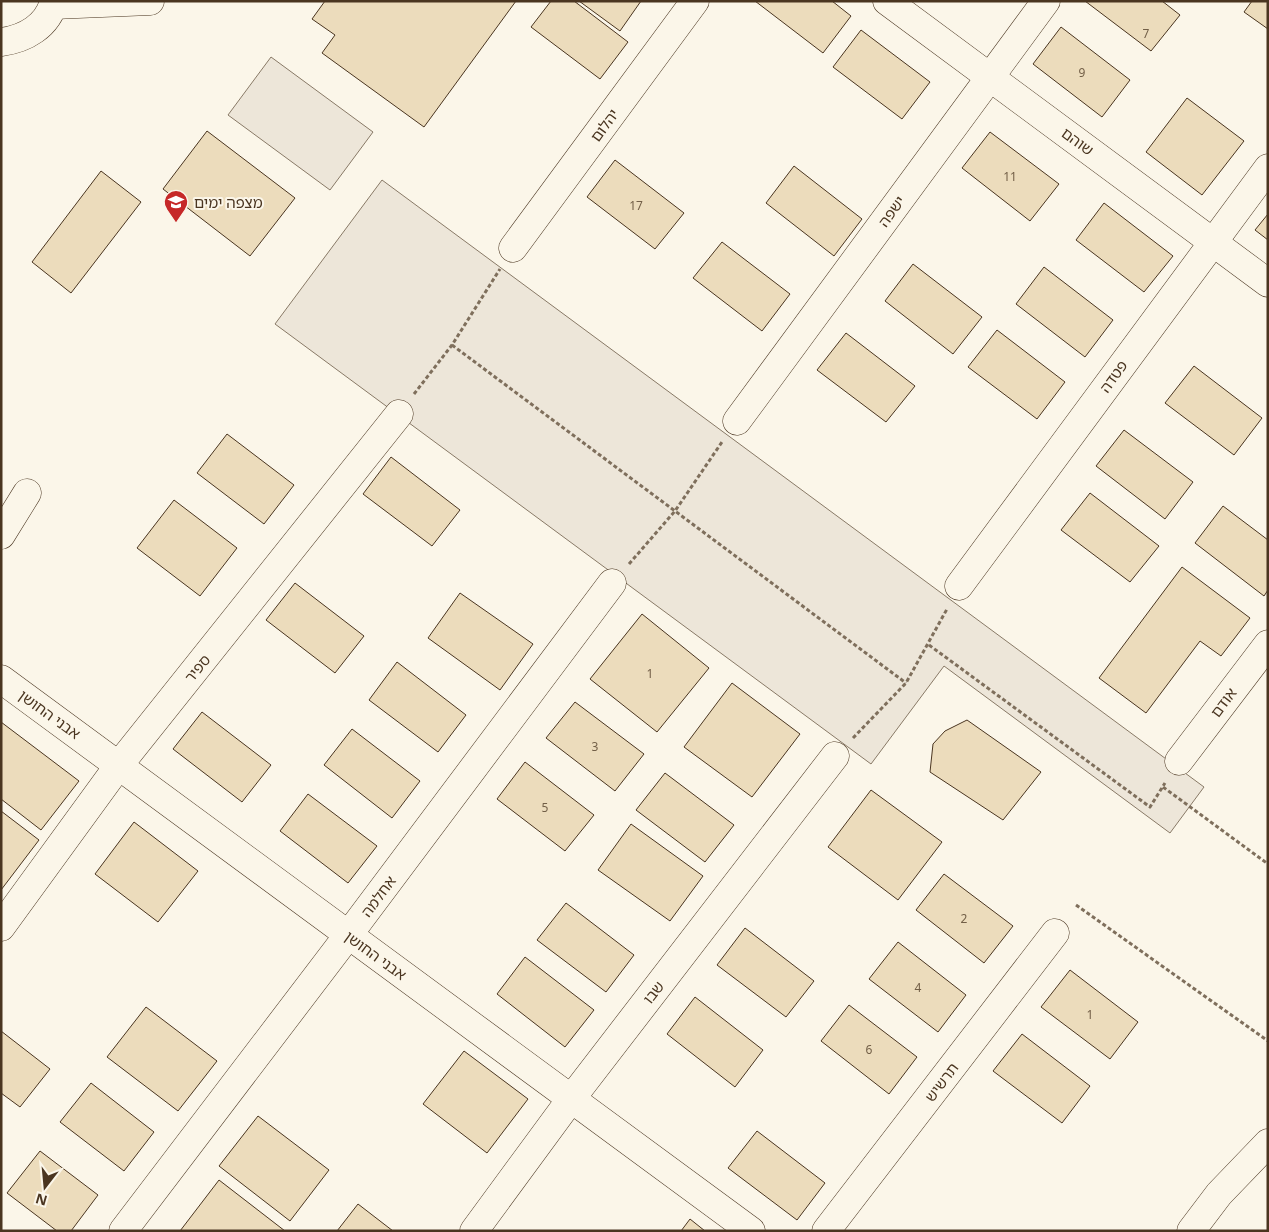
<svg xmlns="http://www.w3.org/2000/svg" width="1269" height="1232" font-family="'Noto Sans','Noto Sans Hebrew',sans-serif">
  <style>
    .green { fill: #ede6d9; stroke: #887966 }
    .building { fill: #ecdcbc; stroke: #4a3520 }
    .lines { fill: none; stroke-linecap: round; stroke-linejoin: round }
    .minor-casing { stroke: #4a3520; stroke-width: 29 }
    .major-casing { stroke: #4a3520; stroke-width: 29 }
    .path { stroke: #7f6f5c; stroke-width: 3; stroke-dasharray: 4 2.5; stroke-linecap: butt }
    .minor { stroke: #fbf6e9; stroke-width: 28 }
    .major { stroke: #fbf6e9; stroke-width: 28 }
    .labels { text-anchor: middle; dominant-baseline: central; stroke-width: 4; stroke-linejoin: round; paint-order: stroke }
    .number-label { font-size: 12px; fill: #725f47 }
    .street-label { font-size: 15px; fill: #4a3520; stroke: #fbf6e9 }
    .poi-label { font-size: 15px; fill: #4a3520; stroke: #fbf6e9; text-anchor: start }
  </style>
  <rect width="100%" height="100%" fill="#fbf6e9"/>
  <!-- green -->
  <path class="green" d="M271 57 373 132 330 190 228 115Z
    M382 180 1204 787 1170 833 944 666 871 764 275 324Z"/>
  <!-- building -->
  <path class="building" d="M325 1H516L424 127 322 53 335 35 312 19Z
    M551 1H574L628 42 600 79 531 27Z
    M579 1H641L620 31Z
    M755 1H832L851 16 823 53Z
    M1085 1H1162L1180 15 1151 51Z
    M1252 1H1268V29L1244 12Z
    M1061 27 1130 80 1102 117 1033 64Z
    M861 30 930 82 902 119 833 67Z
    M1187 98 1244 141 1202 195 1146 152Z
    M207 131 295 198 250 256 163 189Z
    M990 132 1059 184 1030 221 962 168Z
    M615 160 684 213 655 249 587 197Z
    M794 166 862 219 834 256 766 203Z
    M101 171 141 202 71 293 32 262Z
    M1104 203 1173 256 1144 292 1076 240Z
    M1268 214V240L1255 230Z
    M722 242 790 294 762 331 693 278Z
    M913 264 982 317 953 354 885 301Z
    M1044 267 1113 320 1085 357 1016 304Z
    M997 330 1065 382 1037 419 968 367Z
    M846 333 915 386 886 422 817 370Z
    M1194 366 1262 418 1234 455 1165 403Z
    M1124 430 1193 482 1165 519 1096 466Z
    M227 434 294 485 264 524 197 473Z
    M391 457 460 510 432 546 363 494Z
    M1090 493 1159 546 1130 582 1061 530Z
    M174 500 237 548 200 596 137 548Z
    M1223 506 1268 540V590L1264 596 1195 543Z
    M1182 567 1250 618 1221 656 1200 641 1146 713 1099 678Z
    M295 583 364 636 335 673 266 620Z
    M460 593 533 644 500 690 428 638Z
    M642 614 709 668 657 732 590 679Z
    M397 662 466 715 438 752 369 700Z
    M732 683 800 734 752 797 684 747Z
    M575 702 644 754 615 791 546 738Z
    M202 712 271 765 242 802 173 749Z
    M967 720 1041 772 1003 820 930 772 933 744 945 731Z
    M1 722 79 781 41 830 1 799Z
    M352 729 420 781 392 818 324 765Z
    M525 762 594 815 565 851 497 799Z
    M665 773 734 825 705 862 636 810Z
    M871 790 942 842 898 900 828 847Z
    M308 794 377 846 348 883 280 831Z
    M1 811 39 840 1 890Z
    M134 822 198 871 158 922 95 874Z
    M631 824 703 876 670 921 598 870Z
    M944 874 1013 926 984 963 916 910Z
    M566 903 634 955 606 992 537 940Z
    M745 928 814 981 786 1017 717 965Z
    M898 942 966 995 938 1032 869 979Z
    M525 957 594 1010 565 1047 497 994Z
    M1070 970 1138 1022 1110 1059 1041 1007Z
    M695 997 763 1050 735 1087 667 1034Z
    M849 1005 917 1057 889 1094 821 1041Z
    M146 1007 217 1061 178 1111 107 1057Z
    M1 1031 50 1069 20 1107 1 1093Z
    M1022 1034 1090 1086 1062 1123 993 1071Z
    M464 1051 528 1099 487 1153 423 1104Z
    M91 1083 154 1132 124 1171 60 1122Z
    M258 1116 329 1170 290 1221 219 1166Z
    M757 1131 825 1183 797 1220 728 1168Z
    M40 1151 98 1195 71 1231H57L7 1193Z
    M219 1180 285 1231H180Z
    M358 1204 393 1231H337Z
    M690 1219 705 1231H681Z"/>
  <g class="lines">
    <!-- minor casing -->
    <g class="minor-casing">
      <path id="minor" d="M887 1 1268 283
        M53 5 150 1
        M513 248 695 1
        M737 421 1046 1
        M1 535 27 493
        M959 586 1268 168
        M1 679 751 1231
        M1179 761 1268 644
        M1 927 119 765 399 414
        M123 1231 349 934 612 583
        M474 1231 571 1099 835 756
        M826 1231 1055 933
        M1191 1231 1219 1194 1268 1143"/>
    </g>
    <!-- major casing -->
    <g class="major-casing">
      <path id="major" d="M1 42C25 39 48 26 54 1"/>
    </g>
    <!-- path -->
    <path class="path" d="M452 345 906 683
      M414 394 452 345 500 269
      M629 564 675 511 722 442
      M929 645 1150 807 1165 783
      M853 738 906 683 947 609
      M1163 787 1268 864
      M1076 905 1268 1041"/>
    <!-- minor -->
    <use href="#minor" class="minor"/>
    <!-- major -->
    <use href="#major" class="major"/>
  </g>
  <!-- icons -->
  <defs>
    <g id="school-pin" transform="scale(1.25)"><path d="M0 17L-7.5 6A9.5 9.5 0 1 1 7.5 6Z" fill="#c62828" stroke="#fbf6e9"/><path d="M0-5L7-2L0 1L-7-2ZM-4 1L0 2.5L4 1V4Q0 6-4 4Z" fill="#fff"/></g>
  </defs>
  <g fill-rule="evenodd">
    <use href="#school-pin" x="176" y="202"/>
  </g>
  <g class="labels">
    <!-- number labels -->
    <g class="number-label">
      <text x="1146" y="33">7</text>
      <text x="1082" y="72">9</text>
      <text x="1010" y="176">11</text>
      <text x="636" y="205">17</text>
      <text x="650" y="673">1</text>
      <text x="595" y="746">3</text>
      <text x="545" y="807">5</text>
      <text x="964" y="918">2</text>
      <text x="918" y="987">4</text>
      <text x="1090" y="1014">1</text>
      <text x="869" y="1049">6</text>
    </g>
    <!-- street labels -->
    <g class="street-label">
      <text transform="translate(604 125) rotate(-54)">יהלום</text>
      <text transform="translate(1078 141) rotate(36)">שוהם</text>
      <text transform="translate(891 211) rotate(-54)">ישפה</text>
      <text transform="translate(1113 376) rotate(-54)">פטדה</text>
      <text transform="translate(197 668) rotate(-51)">ספיר</text>
      <text transform="translate(1223 702) rotate(-53)">אודם</text>
      <text transform="translate(50 714) rotate(36)">אבני החושן</text>
      <text transform="translate(378 896) rotate(-53)">אחלמה</text>
      <text transform="translate(376 955) rotate(36)">אבני החושן</text>
      <text transform="translate(653 992) rotate(-52)">שבו</text>
      <text transform="translate(941 1082) rotate(-53)">תרשיש</text>
    </g>
    <!-- poi labels -->
    <g class="poi-label">
      <text x="194" y="202">מצפה ימים</text>
    </g>
  </g>
  <!-- border -->
  <rect width="1269" height="1232" fill="none" stroke="#4a3520" stroke-width="5"/>
  <!-- north arrow -->
  <g transform="translate(45 1187) rotate(196)" stroke="#fbf6e9" stroke-width="4" paint-order="stroke">
  <path d="M0-4L9 19L0 12L-9 19Z" fill="#4a3520"/>
  <text y="-8" font-size="14" font-weight="bold" text-anchor="middle" fill="#4a3520">N</text>
  </g>
</svg>
